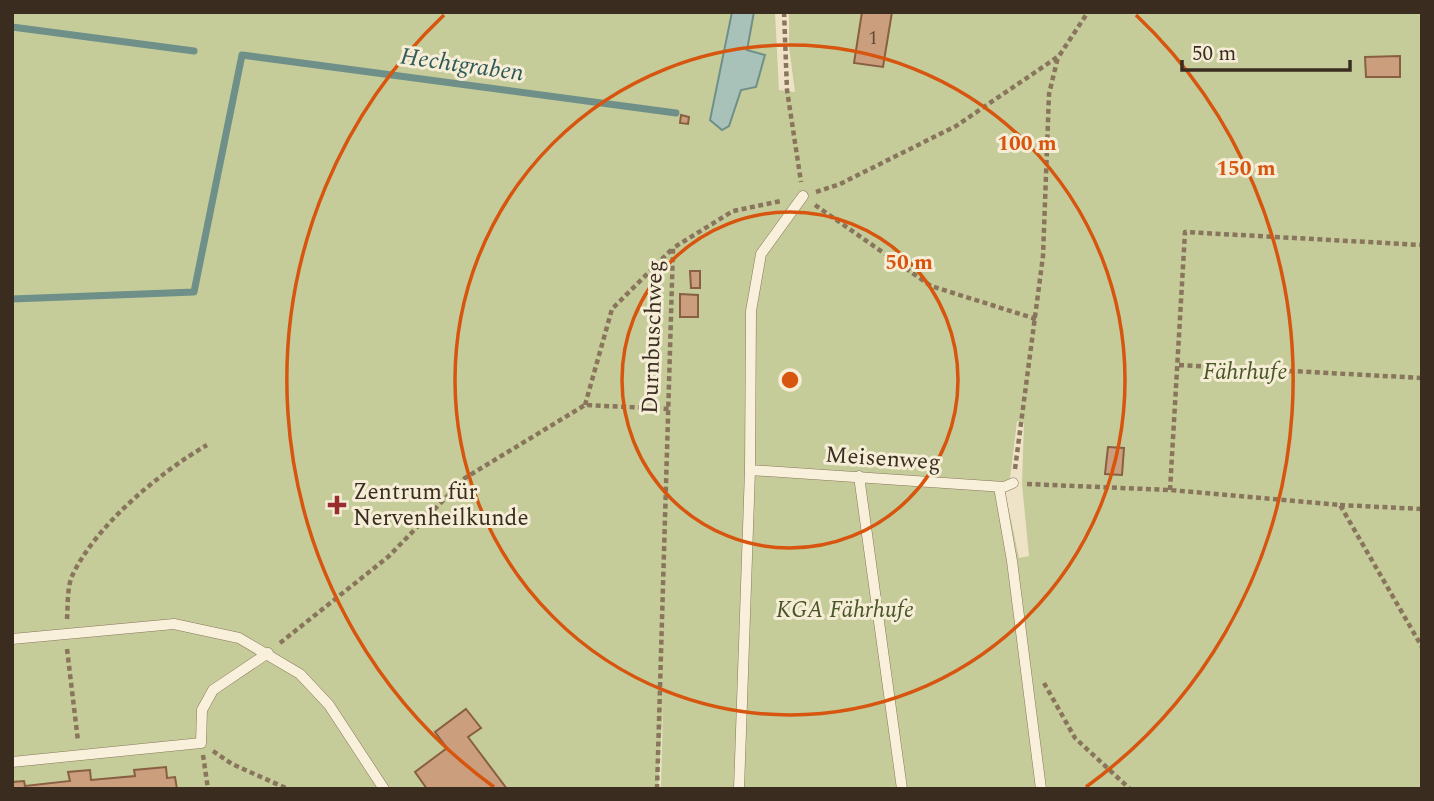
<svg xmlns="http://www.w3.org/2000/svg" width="1434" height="801" font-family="Spectral,serif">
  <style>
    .green { fill: #c5cc9a; fill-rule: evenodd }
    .water { fill: #a8c2ba; stroke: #6e9088; stroke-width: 2 }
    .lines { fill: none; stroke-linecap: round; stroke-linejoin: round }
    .stream { stroke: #6e9088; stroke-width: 7 }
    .building { fill: #cb9f7d; stroke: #885f42; stroke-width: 2 }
    .service-casing { stroke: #89755c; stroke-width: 11 }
    .path { stroke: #89755c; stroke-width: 4.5; stroke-dasharray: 5 3.5; stroke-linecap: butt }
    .service { stroke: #f8f0da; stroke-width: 10 }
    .ring { fill: none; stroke: #d7550e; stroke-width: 3.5 }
    .poi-dot { fill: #972e2d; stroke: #f5edd6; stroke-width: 2.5 }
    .labels { text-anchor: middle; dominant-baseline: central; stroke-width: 6; stroke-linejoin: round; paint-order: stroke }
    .number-label { font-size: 19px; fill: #5e4a37 }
    .street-label { font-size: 23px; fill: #3a2d20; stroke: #f5edd6 }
    .park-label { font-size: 23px; font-style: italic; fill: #495627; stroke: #f5edd6 }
    .poi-label { font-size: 23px; fill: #3a2d20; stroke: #f5edd6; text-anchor: start }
    .water-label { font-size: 24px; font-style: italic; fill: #2f5957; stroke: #f5edd6 }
    .centre { fill: #d7550e; stroke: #f5edd6; stroke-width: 3.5 }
    .ring-label { font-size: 21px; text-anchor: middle; font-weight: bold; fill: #d7550e; stroke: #f5edd6; stroke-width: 6; stroke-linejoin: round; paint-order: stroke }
  </style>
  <rect width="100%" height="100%" fill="#eee3c7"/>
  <!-- green -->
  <path class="green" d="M12 12H732L710 119 729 126 741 89 765 55 747 50 754 12H775L779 90 795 92 789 47V12H1422V789H661L663 706 658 789H12ZM1017 421 1024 422 1022 484 1029 556 1019 558 1004 487 1010 479Z"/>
  <!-- water -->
  <path class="water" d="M732 12H754L747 50 765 55 756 87 741 90 729 126 722 130 710 120Z"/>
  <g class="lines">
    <!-- stream -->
    <path class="stream" d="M12 27 194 51
      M12 299 194 292 242 55 676 113"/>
  </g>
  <!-- building -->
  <path class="building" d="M862 12H892L883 67 854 63Z
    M1400 56V77H1366L1365 57Z
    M681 115 689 117 688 124 680 123Z
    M690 271H700V288H691Z
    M680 294 698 295V317H680Z
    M1108 447 1124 448 1122 475 1105 474Z
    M466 709 481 728 468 737 507 789H427L415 772 447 748 435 732Z
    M166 767 167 778 175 777 177 789H12V782L24 781 25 786 70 781 68 772 90 770 91 780 135 776 134 770Z"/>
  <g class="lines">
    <!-- service casing -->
    <g class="service-casing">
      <path id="service" d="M750 470 1004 487 1013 483
        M859 476 902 789
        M999 487 1012 561 1041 789
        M12 639 174 624 239 638 300 674 329 705 384 789
        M12 762 201 743 202 710 213 690 268 653
        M739 789 750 470 751 311 761 254 803 196"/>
    </g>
    <!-- path -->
    <path class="path" d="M784 12 787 90 801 182
      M816 192 840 184 956 126 1059 56 1088 12
      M815 205 931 286 1036 319
      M1179 365 1422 378
      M585 405 612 309 672 249
      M1015 469 1043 256 1049 94 1058 57
      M1027 484 1170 490 1340 505 1422 647
      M1170 490 1185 232 1422 245
      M1340 505 1422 509
      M67 619C68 606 67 588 72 576 96 525 159 473 207 445
      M280 643 388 557 465 478 585 405 669 409
      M67 649 78 741
      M1044 683 1075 738 1130 789
      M213 751 232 764 288 789
      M203 755 208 789
      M657 789 673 248 733 211 781 201"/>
    <!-- service -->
    <use href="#service" class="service"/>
  </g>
  <!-- distance rings -->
  <g class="ring">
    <circle cx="790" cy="380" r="168"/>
    <circle cx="790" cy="380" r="335"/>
    <path d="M494 787A503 503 0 0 1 444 15M1136 15A503 503 0 0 1 1086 787"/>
  </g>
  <!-- markers -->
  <path class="poi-dot" d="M333.5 494.5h7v7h7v7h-7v7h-7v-7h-7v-7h7z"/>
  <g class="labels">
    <!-- number labels -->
    <g class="number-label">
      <text x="873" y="38">1</text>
    </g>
    <!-- street labels -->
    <g class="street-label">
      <text transform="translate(653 337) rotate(-88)">Durnbuschweg</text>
      <text transform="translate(883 459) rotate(4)">Meisenweg</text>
    </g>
    <!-- park labels -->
    <g class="park-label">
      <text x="1245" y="372">Fährhufe</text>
      <text x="845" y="610">KGA Fährhufe</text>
    </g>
    <!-- poi labels -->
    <g class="poi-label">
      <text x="353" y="492">Zentrum für<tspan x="353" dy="26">Nervenheilkunde</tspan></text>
    </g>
    <!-- water labels -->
    <g class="water-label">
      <text transform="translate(462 65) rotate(8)">Hechtgraben</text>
    </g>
  </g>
  <circle cx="790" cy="380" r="10" class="centre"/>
  <g class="ring-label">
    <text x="1027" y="150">100 m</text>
    <text x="1246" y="175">150 m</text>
    <text x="909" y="269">50 m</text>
  </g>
  <!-- border -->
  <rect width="1434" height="801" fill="none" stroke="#3a2d20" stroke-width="28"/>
  <!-- scale -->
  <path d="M1182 60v10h168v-10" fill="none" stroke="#3a2d20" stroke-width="3.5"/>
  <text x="1192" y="60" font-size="21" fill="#3a2d20" stroke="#f5edd6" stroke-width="5" paint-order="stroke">50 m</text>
</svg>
